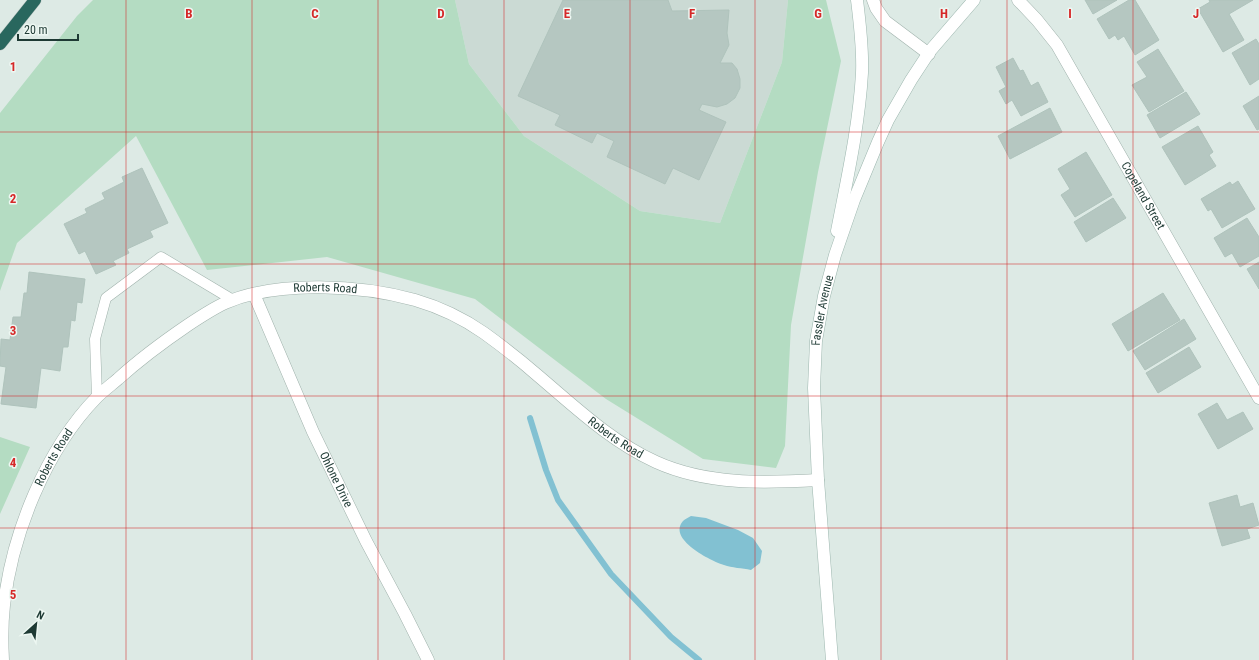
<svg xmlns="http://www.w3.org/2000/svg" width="1259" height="660" font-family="'Roboto Condensed',sans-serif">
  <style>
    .built { fill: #cbdad4 }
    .green { fill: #b4dcc2 }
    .water { fill: #82c1d2 }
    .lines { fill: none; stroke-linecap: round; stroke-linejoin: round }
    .stream { stroke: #82c1d2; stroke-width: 6 }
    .building { fill: #b5c7c1; stroke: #afc3bc }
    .lane-casing { stroke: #a0b2ac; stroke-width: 11 }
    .street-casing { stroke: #a0b2ac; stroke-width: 13 }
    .secondary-casing { stroke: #9cb6ae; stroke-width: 13 }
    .highway-casing { stroke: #bcc4c2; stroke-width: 13 }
    .lane { stroke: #fff; stroke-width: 10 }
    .street { stroke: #fff; stroke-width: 12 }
    .secondary { stroke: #fff; stroke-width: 12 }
    .highway { stroke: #29675e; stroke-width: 12 }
    .grid { fill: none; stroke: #d62828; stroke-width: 1; stroke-opacity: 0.55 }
    .labels { text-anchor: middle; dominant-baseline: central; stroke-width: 3; stroke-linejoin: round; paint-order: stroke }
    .street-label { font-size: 12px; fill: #1e3a34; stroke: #edf7f2 }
    .grid-label { font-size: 13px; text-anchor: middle; font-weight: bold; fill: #d62828; stroke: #edf7f2; stroke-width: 3; stroke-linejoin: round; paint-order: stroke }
  </style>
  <rect width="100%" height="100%" fill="#ddeae5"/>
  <!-- built -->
  <path class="built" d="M455 0H788L782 62 720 223 640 211 524 136 469 64Z"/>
  <!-- green -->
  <path class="green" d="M93 0H455L469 64 524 136 640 211 720 223 782 62 788 0H826L841 61 818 172 791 325 785 446 776 468 703 459 606 399 475 299 327 257 207 270 136 136 17 243 0 291V113L77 16Z
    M0 437 30 447 0 514Z"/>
  <!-- water -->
  <path class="water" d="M691 516 706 518 738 530 753 538 762 551 760 563 751 570C742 568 732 568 724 565 711 561 667 539 683 521 685 519 689 517 691 516Z"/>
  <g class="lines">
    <!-- stream -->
    <path class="stream" d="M530 418 546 470 558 500 611 574 671 637 699 660"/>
  </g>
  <!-- building -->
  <path class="building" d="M563 0H668L672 11 729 10 727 33 729 45 720 63H732L737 69 740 79V88L735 98 727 104 717 107 702 104 699 110 726 122 699 180 673 168 665 184 607 157 614 141 597 133 592 143 555 125 560 115 518 96Z
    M1085 0H1117L1093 14Z
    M1129 0H1135L1159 40 1135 55 1124 36 1118 40 1115 35 1109 39 1097 19Z
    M1209 0H1253L1229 14 1244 40 1223 52 1198 9 1210 2Z
    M1256 39 1259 44V79L1250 85 1232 53Z
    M1158 49 1184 91 1149 112 1132 85 1147 77 1137 62Z
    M1013 58 1020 71 1023 70 1031 86 1038 82 1048 102 1021 116 1012 100 1006 104 999 91 1006 87 996 67Z
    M1186 92 1200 114 1160 138 1147 115Z
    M1259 96V129L1257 130 1243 106Z
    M1050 108 1062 132 1010 159 998 136Z
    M1198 126 1213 152 1209 155 1216 166 1185 185 1162 147Z
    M1086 152 1112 195 1075 217 1061 195 1070 189 1058 169Z
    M142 168 168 223 150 231 153 237 127 249 129 253 113 261 116 265 96 274 85 251 79 254 64 224 87 213 85 209 105 199 102 193 124 182 122 177Z
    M1238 181 1255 209 1222 228 1211 209 1208 211 1201 199 1230 182 1232 185Z
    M1113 198 1126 218 1086 242 1074 222Z
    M1247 218 1259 237V256L1240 267 1232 253 1225 257 1214 238Z
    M1259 262V289L1247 269Z
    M29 272 85 279 82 303 77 302 75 321 71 320 68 347H63L60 371 41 368 36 408 1 404 6 367 0 366 1 339 10 340 13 317H21L24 293H27Z
    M1163 293 1180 320 1128 351 1112 324Z
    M1184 319 1196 339 1145 370 1133 351Z
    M1189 347 1201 367 1158 393 1146 373Z
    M1217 403 1227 420 1243 412 1253 429 1218 449 1198 414Z
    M1237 495 1240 507 1253 503 1259 525 1247 529 1250 538 1222 546 1209 503Z"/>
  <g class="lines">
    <!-- lane casing -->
    <g class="lane-casing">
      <path id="lane" d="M97 397 95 339 106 298 161 257 233 300"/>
    </g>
    <!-- street casing -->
    <g class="street-casing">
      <g id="street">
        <path d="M873 0 876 8 885 21 929 54"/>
        <path id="s1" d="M1018 0 1037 20 1057 45 1259 398"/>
        <path id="s2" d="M254 294 313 432 366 541 405 614 428 660"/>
        <path id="s3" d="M3 660C2 642 2 623 4 605 12 534 46 449 97 397 103 391 111 385 118 379 140 359 163 342 188 325 200 317 212 309 225 303 278 280 361 285 415 300 439 307 464 319 484 333 502 346 520 360 536 374 574 406 610 441 656 462 707 485 764 483 818 480"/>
      </g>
    </g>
    <!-- secondary casing -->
    <g class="secondary-casing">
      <g id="secondary">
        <path d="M837 231C847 179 859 126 862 73 863 49 860 24 857 0"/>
        <path id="s4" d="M832 660 818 480 814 388 816 341 824 296 835 255 854 200 878 142 888 120 911 80 930 51 974 0"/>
      </g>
    </g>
    <!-- highway casing -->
    <g class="highway-casing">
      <path id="highway" d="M0 44 35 0"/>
    </g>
    <!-- lane -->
    <use href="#lane" class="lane"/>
    <!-- street -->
    <use href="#street" class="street"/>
    <!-- secondary -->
    <use href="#secondary" class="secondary"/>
    <!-- highway -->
    <use href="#highway" class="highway"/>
  </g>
  <!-- grid -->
  <path class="grid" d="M126 0V660M252 0V660M378 0V660M504 0V660M630 0V660M755 0V660M881 0V660M1007 0V660M1133 0V660M0 132H1259M0 264H1259M0 396H1259M0 528H1259"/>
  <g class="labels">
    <!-- street labels -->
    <g class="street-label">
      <text stroke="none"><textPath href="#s1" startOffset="233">Copeland Street</textPath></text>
      <text stroke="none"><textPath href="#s3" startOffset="548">Roberts Road</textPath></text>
      <text stroke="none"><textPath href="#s4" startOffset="351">Fassler Avenue</textPath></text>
      <text stroke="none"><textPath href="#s3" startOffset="884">Roberts Road</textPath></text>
      <text stroke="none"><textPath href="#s3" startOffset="212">Roberts Road</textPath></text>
      <text stroke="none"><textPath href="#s2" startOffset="203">Ohlone Drive</textPath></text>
    </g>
  </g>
  <g class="grid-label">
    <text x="189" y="18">B</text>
    <text x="315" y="18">C</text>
    <text x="441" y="18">D</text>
    <text x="567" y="18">E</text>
    <text x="692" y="18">F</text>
    <text x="818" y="18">G</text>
    <text x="944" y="18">H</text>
    <text x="1070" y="18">I</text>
    <text x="1196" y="18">J</text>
    <text x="13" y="71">1</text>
    <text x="13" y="203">2</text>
    <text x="13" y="335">3</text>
    <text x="13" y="467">4</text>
    <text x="13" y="599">5</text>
  </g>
  <!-- north arrow -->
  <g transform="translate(36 624) rotate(27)" stroke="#edf7f2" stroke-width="3" paint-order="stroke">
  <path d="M0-3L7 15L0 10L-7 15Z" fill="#1e3a34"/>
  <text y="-6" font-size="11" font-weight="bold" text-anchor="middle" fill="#1e3a34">N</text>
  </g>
  <!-- scale -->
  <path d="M18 34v6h60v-6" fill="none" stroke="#1e3a34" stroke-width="2"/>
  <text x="24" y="34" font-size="12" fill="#1e3a34" stroke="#edf7f2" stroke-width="3" paint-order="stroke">20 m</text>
</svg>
